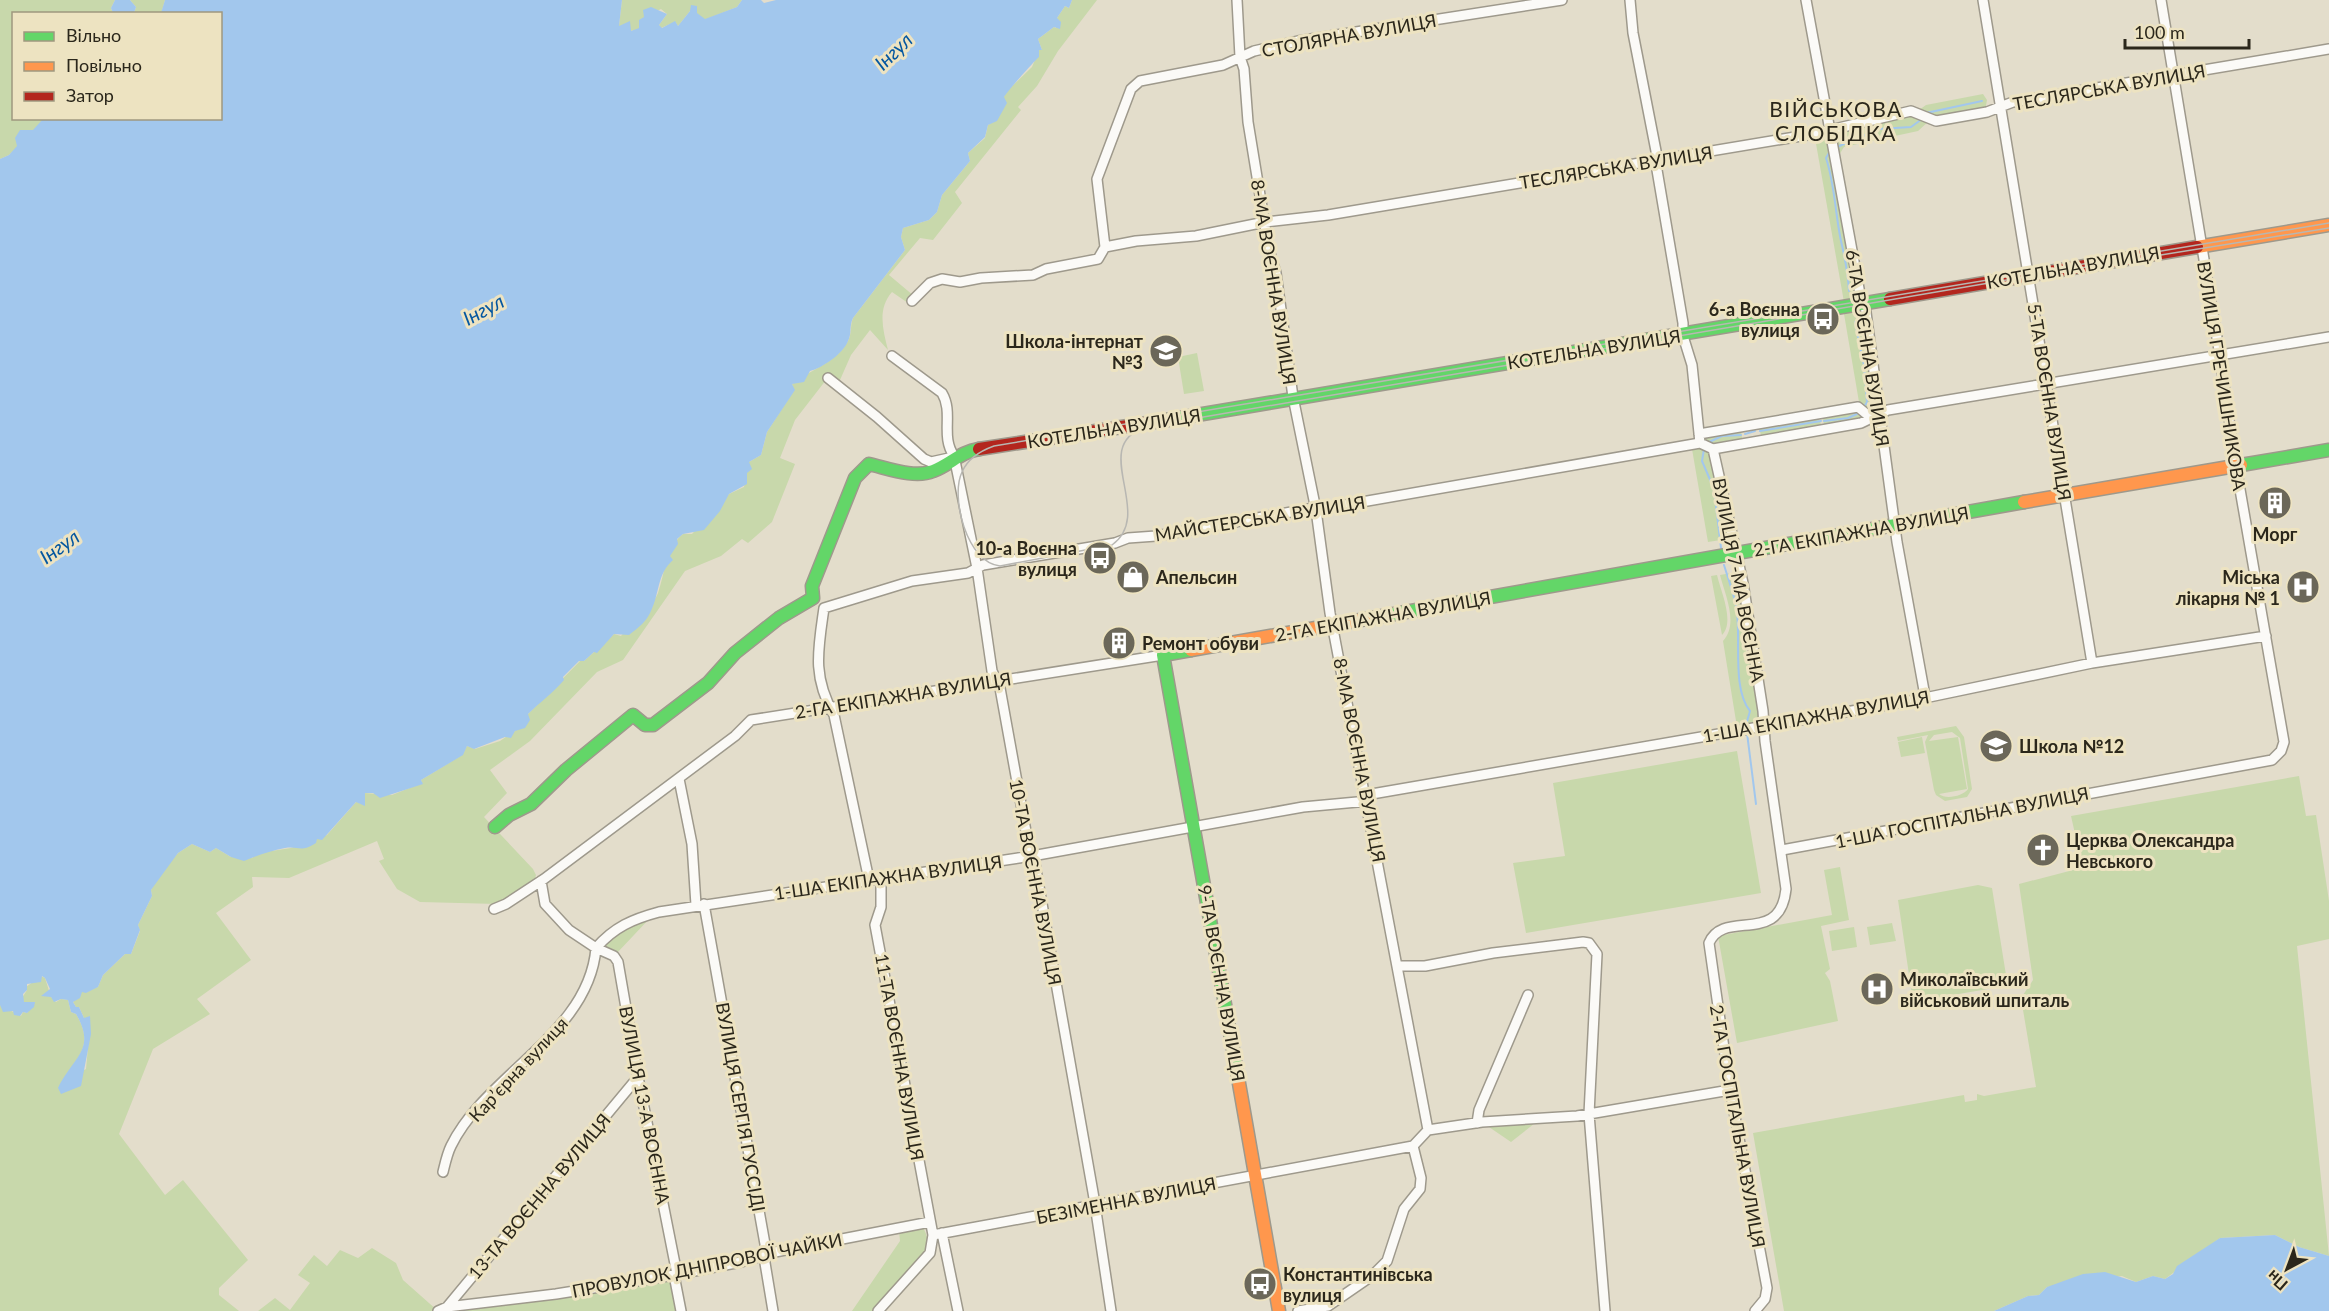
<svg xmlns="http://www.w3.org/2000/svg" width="2329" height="1311" font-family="Lato,sans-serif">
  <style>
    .green { fill: #c8d8ab; fill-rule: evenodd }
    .water { fill: #a2c7ed }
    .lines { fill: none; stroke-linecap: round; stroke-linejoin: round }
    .stream { stroke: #a2c7ed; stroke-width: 2 }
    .street-casing { stroke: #9e998c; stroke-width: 12 }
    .fast-casing { stroke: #9e998c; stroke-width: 15 }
    .slow-casing { stroke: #9e998c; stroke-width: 15 }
    .jam-casing { stroke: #9e998c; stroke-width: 15 }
    .street { stroke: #fbfaf7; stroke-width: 9 }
    .fast { stroke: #63d668; stroke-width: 12 }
    .slow { stroke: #ff974d; stroke-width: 12 }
    .jam { stroke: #b3261e; stroke-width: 12 }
    .tram { stroke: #b8b7b2; stroke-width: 1.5 }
    .labels { text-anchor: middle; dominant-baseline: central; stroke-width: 6; stroke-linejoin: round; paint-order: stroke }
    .street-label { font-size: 18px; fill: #2b271b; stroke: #ede3c1 }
    .poi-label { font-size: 18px; font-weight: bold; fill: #2b271b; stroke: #ede3c1; text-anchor: start }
    .water-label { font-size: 20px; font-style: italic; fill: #0457a0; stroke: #ede3c1 }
    .quarter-label { font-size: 21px; letter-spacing: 1.5px; fill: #2b271b; stroke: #ede3c1 }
  </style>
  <rect width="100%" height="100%" fill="#e3ddcb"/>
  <!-- green -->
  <path class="green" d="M0 0H115L111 8 113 13 14 14V118L43 119 41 123 9 155 0 159Z
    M130 0H165L161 14 134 13 136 7Z
    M622 0H742L737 7 704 20 690 11 678 26 675 22 661 28 659 25 667 14 661 9 644 17 640 29 630 31 619 26Z
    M1072 0H1097L1058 51 1037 86 1018 107 1021 110 955 192 962 203 933 240 920 238 889 275 914 296 908 303 892 292C877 309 883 330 888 350L870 330 851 355 840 380 835 387 826 380 795 420 780 458 795 464 772 522 748 543 742 539 721 556 685 571 623 660 597 672 530 741 490 770 507 793 484 817 533 869 536 875 534 881 498 904 420 902 397 889 379 861 384 859 377 841 289 878 252 877 253 887 216 913 251 960 197 999 210 1014 153 1049 119 1134 165 1195 183 1180 248 1260 219 1288V1295L239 1311H0V1005L21 1016 23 1012 27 1013 35 1002H24L22 998 27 990 26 987 41 976 45 978 51 997 56 1002 61 999 68 1000 71 1012 76 1014C94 1044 80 1055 62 1081L86 1069 90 1026 87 1018H84L79 1007H76L73 1002 82 991 98 987 103 975 125 954H131L140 931 138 925 152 896 151 890 159 875 178 853 192 844 210 852 216 848 231 857 252 858 258 853 291 848 327 835 364 793 392 795 422 783 421 780 462 755 467 746 475 749 500 741 515 731 528 714 580 661H584L614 634 621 636C630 625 654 605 658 593 665 573 666 547 683 534H692L729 494 744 487 749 462 761 455 767 432 794 390 792 384C810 370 837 362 848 341 852 334 850 325 853 318L905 250 901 237 903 228 929 220 937 212 942 195 970 161 968 153 985 138 988 125 993 122 1006 92 1032 67 1039 50H1042L1038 39 1054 27 1056 28 1057 18 1065 6 1069 8Z
    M1983 94 1987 100 1985 111 1937 119 1919 110 1926 105Z
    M1914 114 1929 121 1918 131 1844 147 1839 155 1834 135 1838 130Z
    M1827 134 1858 297 1856 300 1844 302 1815 138Z
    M1858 308 1863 312 1877 407 1874 410 1866 411 1859 402 1844 314 1847 310Z
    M1197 353 1204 391 1184 394 1178 357Z
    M1852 409 1864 414V419L1824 425 1823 418 1829 414Z
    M1818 417 1821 424 1817 427 1761 435 1759 428Z
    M1741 431 1742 438 1739 441 1711 445 1704 441V437Z
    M1701 445 1712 454 1729 536 1727 539 1708 542 1692 449 1694 446Z
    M1737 572 1750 635C1746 643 1745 650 1748 659L1753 661 1760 722 1743 727 1736 721 1723 641C1739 624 1725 595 1720 575Z
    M1717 575C1721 592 1735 622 1722 635L1711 576Z
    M1956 726 1964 737 1972 789 1967 797 1945 801 1936 795 1934 790 1925 742 1928 735 1898 741 1897 737ZM1952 732 1960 738 1968 789C1963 796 1946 800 1939 794L1967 789 1958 737 1929 741 1934 735Z
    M1922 737 1925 753 1901 757 1898 742Z
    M1737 751 1761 893 1526 933 1513 863 1565 856 1553 783Z
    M2299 776 2306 816 2316 815 2329 901V939L2297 946 2329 1256 2299 1247 2275 1235 2220 1238 2165 1279 2153 1276 2136 1282 2122 1276 2047 1287 2039 1295 2028 1296 1994 1311H1784L1753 1133 1964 1095 1965 1102 1977 1100V1094L1984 1096 2036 1087 2021 998 2033 980 2019 884 2077 869 2080 856 2071 816Z
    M1840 867 1849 920 1821 926 1830 969 1825 973 1830 981 1838 1021 1737 1043 1718 936 1832 915 1824 870Z
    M1978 885 1992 888 2006 975 1999 987 1913 1002 1898 900Z
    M650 918 617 953 613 954 605 948 604 944 611 935Z
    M1892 923 1896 941 1870 945 1867 927Z
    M1854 927 1857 947 1832 951 1829 931Z
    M1535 1123 1511 1142 1486 1125Z
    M922 1226C928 1235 929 1243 925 1253L873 1311H852L900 1241 899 1231Z
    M372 1248 396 1263 403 1280 438 1311H258L275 1298 290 1310 310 1283 298 1275 314 1255 327 1266 340 1250 358 1258Z
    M670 1279 674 1283 679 1311H438Z"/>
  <!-- water -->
  <path class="water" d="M115 0H130L136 7 134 13H113L111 8Z
    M165 0H622L619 26 630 21 631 31 639 28V20L644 17 643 10 651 7 667 14 659 25 662 28 675 21 678 26 690 11 691 5 697 6V13L705 19 737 7 742 0H761L764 3 776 0H1072L1069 8 1065 6 1057 18 1061 22 1060 29 1054 27 1038 39 1042 50H1039V57C1036 59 1005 94 1004 97L1007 103 997 121 988 125 985 137 968 153 970 161 942 195 937 212 929 220 903 228 901 237 905 250 853 318C849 326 852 334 848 341 843 354 822 368 810 371L804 382 792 384 795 390 767 432 761 455 749 462 752 469 747 473V484L729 494 720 511 704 530 683 534 677 539 678 544 670 556 673 560C657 574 660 592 651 611 647 621 638 628 629 635L614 634 597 653 594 652 584 661H579L563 677 564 680C552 694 540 702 528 714L530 720 525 728 515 731 511 738 505 737 474 749 467 746 463 755 421 780 423 784 380 798 373 793H365V806L356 802 322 840 317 839 316 843C300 853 300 846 285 848 270 851 258 855 244 861L231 857 216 848 210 852 192 844 178 853 151 890 152 896 138 925 140 930 131 954H125L103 975 98 987 86 993 82 992 80 998 73 1002 76 1007H79L84 1018 90 1016 91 1034 81 1086 61 1094 58 1088C73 1057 97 1050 76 1014L71 1012 68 1000 61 999 54 1002 51 997 41 996 50 989 45 978 42 976 41 982 27 984V990L23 994 24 1002H35L34 1007 27 1013 23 1012 20 1016 14 1015 13 1011 3 1012 0 1005V159L9 155 17 146 15 138 20 130H33L43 119 220 118V14L161 13Z
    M2275 1235 2299 1247 2329 1256V1311H1994L2028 1296 2039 1295 2047 1287 2083 1274 2105 1272 2136 1282 2153 1276 2165 1279 2173 1274 2177 1266 2220 1238Z"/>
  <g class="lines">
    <!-- stream -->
    <path class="stream" d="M1926 113 1982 101
      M1837 147 1879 129 1911 127 1922 119
      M1830 151 1826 158C1835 185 1835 213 1841 241 1845 258 1848 273 1849 291
      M1855 322 1864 365 1867 402 1864 407
      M1824 421 1848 418 1859 413
      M1760 431 1821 421
      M1745 434 1755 431
      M1707 443 1722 436 1741 435
      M1704 449 1702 461 1714 489 1721 548
      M1724 565C1728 578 1733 592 1736 605 1742 634 1731 688 1750 711L1746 725
      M1747 733 1756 804"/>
    <!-- street casing -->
    <g class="street-casing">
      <path id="street" d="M1237 0 1240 57 1244 69 1248 122 1269 250 1276 273 1293 397 1316 510 1330 613 1428 1130 1413 1146 1421 1178 1420 1189 1404 1209 1387 1261 1373 1275 1328 1306 1298 1311
        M1630 0 1633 33 1656 151 1657 170 1683 323V336L1692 365 1700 443 1713 449 1743 583 1763 711 1765 741 1786 889C1780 947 1724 908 1709 943L1730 1090 1767 1288 1765 1299 1755 1311
        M1806 0 1860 294 1865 305 1897 542 1925 696
        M1983 0 2092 663
        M1105 247 1097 179 1131 89 1140 81 1223 65 1254 51 1298 41 1562 0
        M912 301 930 283 942 279 960 282 981 278 1033 275 1046 269 1098 259 1105 247 1136 241 1196 236 1265 222 1328 215 1813 134 1911 111 1936 121 1987 112 2013 102 2329 49
        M892 356 942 393C954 413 940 436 954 456L977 568 992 671 1000 688 1029 848 1035 864 1094 1198 1111 1311
        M828 378 877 417 924 459 931 462 949 458
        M1699 434 1858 407 1870 417
        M1713 449 1861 423 1888 410 2329 337
        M824 608 912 581 968 573 983 565 1115 543 1128 538 1156 536 1308 509 1316 510 1700 443
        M824 608C818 650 812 676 834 715L869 880
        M679 779 692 844 696 905
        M1366 795 1915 700 2092 663 2266 636
        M1782 850 2272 760 2281 751 2284 742 2234 455 2220 356 2161 0
        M541 881 545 904 569 930 596 948 614 956 618 962 638 1077 677 1274
        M704 904 765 1244V1263L773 1311
        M494 909 506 904 544 879 735 736 751 720 1163 655
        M596 948C614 927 633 919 659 912L1032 856 1303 807 1368 801
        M1398 966H1425L1493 953 1583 942 1589 943 1597 954 1589 1114 1605 1311
        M1477 1123 1479 1110 1528 995
        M1428 1130 1482 1122 1577 1116 1730 1090
        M443 1172C445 1164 447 1154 451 1146 486 1074 589 1034 596 948
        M942 1233 958 1311
        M933 1235 1413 1146
        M674 1275 681 1311
        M447 1307 556 1294 674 1275 741 1262 775 1252 930 1222
        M438 1311 447 1307 638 1077
        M878 1311 930 1253 933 1235 875 925 881 907V879"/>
    </g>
    <!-- fast casing -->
    <g class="fast-casing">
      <path id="fast" d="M1167 420 1890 299
        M2241 465 2329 450
        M1383 616 2024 502
        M1191 650 1163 655 1237 1072
        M495 827 509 815 531 804 566 770 633 715 645 725H653L708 683 735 653 779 618 813 598 812 586 855 478 869 464C887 468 915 479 933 471 951 464 960 452 979 449"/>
    </g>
    <!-- slow casing -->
    <g class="slow-casing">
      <path id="slow" d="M2197 247 2329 225
        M2024 502 2241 465
        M1191 650 1383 616
        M1237 1072 1279 1311"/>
    </g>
    <!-- jam casing -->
    <g class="jam-casing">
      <path id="jam" d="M1890 299 2197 247
        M979 449 1167 420"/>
    </g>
    <!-- street -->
    <use href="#street" class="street"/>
    <!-- fast -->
    <use href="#fast" class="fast"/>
    <!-- slow -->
    <use href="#slow" class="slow"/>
    <!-- jam -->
    <use href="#jam" class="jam"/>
    <!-- tram -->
    <path class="tram" d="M2329 223 994 446C980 451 968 458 962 472 950 497 967 563 1000 566L1112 545C1156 513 1088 447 1145 427L2030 276 2329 228"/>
  </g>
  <!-- icons -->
  <defs>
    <g id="bus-disc" transform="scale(1.725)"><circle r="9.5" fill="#6b6759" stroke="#ede3c1"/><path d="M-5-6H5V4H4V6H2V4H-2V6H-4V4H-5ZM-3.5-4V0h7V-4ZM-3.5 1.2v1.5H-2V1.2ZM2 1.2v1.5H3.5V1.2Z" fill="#fff"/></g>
    <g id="school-disc" transform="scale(1.725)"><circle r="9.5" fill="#6b6759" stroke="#ede3c1"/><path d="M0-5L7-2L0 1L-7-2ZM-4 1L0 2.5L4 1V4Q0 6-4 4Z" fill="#fff"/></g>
    <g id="building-disc" transform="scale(1.725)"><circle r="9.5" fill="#6b6759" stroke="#ede3c1"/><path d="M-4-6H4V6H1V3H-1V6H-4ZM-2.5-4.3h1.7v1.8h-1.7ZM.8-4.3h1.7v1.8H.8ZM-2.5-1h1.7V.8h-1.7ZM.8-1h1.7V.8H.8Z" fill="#fff"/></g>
    <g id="shop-disc" transform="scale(1.725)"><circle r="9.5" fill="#6b6759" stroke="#ede3c1"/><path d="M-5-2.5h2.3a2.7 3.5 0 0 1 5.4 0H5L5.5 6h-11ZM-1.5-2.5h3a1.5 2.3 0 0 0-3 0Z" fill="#fff"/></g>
    <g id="hospital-disc" transform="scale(1.725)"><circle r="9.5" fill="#6b6759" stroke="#ede3c1"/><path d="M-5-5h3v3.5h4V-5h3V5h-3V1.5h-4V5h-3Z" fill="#fff"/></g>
    <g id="church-disc" transform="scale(1.725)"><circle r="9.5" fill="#6b6759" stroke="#ede3c1"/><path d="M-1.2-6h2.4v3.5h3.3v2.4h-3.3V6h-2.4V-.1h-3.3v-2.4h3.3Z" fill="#fff"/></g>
  </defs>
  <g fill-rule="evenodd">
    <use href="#bus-disc" x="1823" y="319"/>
    <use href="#school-disc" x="1166" y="351"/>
    <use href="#building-disc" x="2275" y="503"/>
    <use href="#bus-disc" x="1100" y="558"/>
    <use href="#shop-disc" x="1133" y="577"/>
    <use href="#hospital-disc" x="2303" y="587"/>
    <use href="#building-disc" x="1119" y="643"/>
    <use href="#school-disc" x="1996" y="746"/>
    <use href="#church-disc" x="2043" y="850"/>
    <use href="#hospital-disc" x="1877" y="989"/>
    <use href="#bus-disc" x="1260" y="1284"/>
  </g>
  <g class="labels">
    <!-- street labels -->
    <g class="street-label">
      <text transform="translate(1349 35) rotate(-10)">СТОЛЯРНА ВУЛИЦЯ</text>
      <text transform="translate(2109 87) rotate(-10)">ТЕСЛЯРСЬКА ВУЛИЦЯ</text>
      <text transform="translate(1616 167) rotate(-9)">ТЕСЛЯРСЬКА ВУЛИЦЯ</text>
      <text transform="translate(2073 267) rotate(-10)">КОТЕЛЬНА ВУЛИЦЯ</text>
      <text transform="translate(1274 282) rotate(81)">8-МА ВОЄННА ВУЛИЦЯ</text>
      <text transform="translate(1868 348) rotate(81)">6-ТА ВОЄННА ВУЛИЦЯ</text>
      <text transform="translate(1594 349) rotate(-9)">КОТЕЛЬНА ВУЛИЦЯ</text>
      <text transform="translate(2222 376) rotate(81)">ВУЛИЦЯ ГРЕЧИШНИКОВА</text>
      <text transform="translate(2050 402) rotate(81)">5-ТА ВОЄННА ВУЛИЦЯ</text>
      <text transform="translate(1114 428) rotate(-9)">КОТЕЛЬНА ВУЛИЦЯ</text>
      <text transform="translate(1260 518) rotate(-9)">МАЙСТЕРСЬКА ВУЛИЦЯ</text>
      <text transform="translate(1861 531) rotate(-10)">2-ГА ЕКІПАЖНА ВУЛИЦЯ</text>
      <text transform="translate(1739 580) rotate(79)">ВУЛИЦЯ 7-МА ВОЄННА</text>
      <text transform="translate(1383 616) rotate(-10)">2-ГА ЕКІПАЖНА ВУЛИЦЯ</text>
      <text transform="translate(903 695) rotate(-9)">2-ГА ЕКІПАЖНА ВУЛИЦЯ</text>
      <text transform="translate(1816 716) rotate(-10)">1-ША ЕКІПАЖНА ВУЛИЦЯ</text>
      <text transform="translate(1360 760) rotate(79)">8-МА ВОЄННА ВУЛИЦЯ</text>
      <text transform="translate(1962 817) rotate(-11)">1-ША ГОСПІТАЛЬНА ВУЛИЦЯ</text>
      <text transform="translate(888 877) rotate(-8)">1-ША ЕКІПАЖНА ВУЛИЦЯ</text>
      <text transform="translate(1036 882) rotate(79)">10-ТА ВОЄННА ВУЛИЦЯ</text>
      <text transform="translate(1222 983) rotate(80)">9-ТА ВОЄННА ВУЛИЦЯ</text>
      <text transform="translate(900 1057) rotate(80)">11-ТА ВОЄННА ВУЛИЦЯ</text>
      <text transform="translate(518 1069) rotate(-47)">Карʼєрна вулиця</text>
      <text transform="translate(645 1105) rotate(79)">ВУЛИЦЯ 13-А ВОЄННА</text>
      <text transform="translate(741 1107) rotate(80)">ВУЛИЦЯ СЕРГІЯ ГУССІДІ</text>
      <text transform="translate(1738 1126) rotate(80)">2-ГА ГОСПІТАЛЬНА ВУЛИЦЯ</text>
      <text transform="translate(539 1196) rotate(-50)">13-ТА ВОЄННА ВУЛИЦЯ</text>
      <text transform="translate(1126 1200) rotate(-11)">БЕЗІМЕННА ВУЛИЦЯ</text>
      <text transform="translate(707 1265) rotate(-11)">ПРОВУЛОК ДНІПРОВОЇ ЧАЙКИ</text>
    </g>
    <!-- poi labels -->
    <g class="poi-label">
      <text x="1800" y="309" text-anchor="end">6-а Воєнна<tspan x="1800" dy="21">вулиця</tspan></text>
      <text x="1143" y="341" text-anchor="end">Школа-інтернат<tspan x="1143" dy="21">№3</tspan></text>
      <text x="2275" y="534" text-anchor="middle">Морг</text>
      <text x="1077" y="548" text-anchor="end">10-а Воєнна<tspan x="1077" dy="21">вулиця</tspan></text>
      <text x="1156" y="577">Апельсин</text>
      <text x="2280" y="577" text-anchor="end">Міська<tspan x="2280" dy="21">лікарня № 1</tspan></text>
      <text x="1142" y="643">Ремонт обуви</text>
      <text x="2019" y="746">Школа №12</text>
      <text x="2066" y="840">Церква Олександра<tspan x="2066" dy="21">Невського</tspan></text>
      <text x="1900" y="979">Миколаївський<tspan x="1900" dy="21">військовий шпиталь</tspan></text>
      <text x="1283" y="1274">Константинівська<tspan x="1283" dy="21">вулиця</tspan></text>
    </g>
    <!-- water labels -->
    <g class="water-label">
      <text transform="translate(893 51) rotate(-44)">Інгул</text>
      <text transform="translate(483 309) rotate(-28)">Інгул</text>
      <text transform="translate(59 546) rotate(-35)">Інгул</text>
    </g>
    <!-- quarter labels -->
    <g class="quarter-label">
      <text x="1836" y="108">ВІЙСЬКОВА<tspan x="1836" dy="24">СЛОБІДКА</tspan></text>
    </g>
  </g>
  <!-- legend -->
  <rect x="12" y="12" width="210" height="108" fill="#ede3c1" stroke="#9f987f" stroke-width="1.5"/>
  <rect x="24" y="32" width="30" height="9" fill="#63d668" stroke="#9f987f" stroke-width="1.5"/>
  <text x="66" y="42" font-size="18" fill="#2b271b">Вільно</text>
  <rect x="24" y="62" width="30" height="9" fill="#ff974d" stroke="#9f987f" stroke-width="1.5"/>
  <text x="66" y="72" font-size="18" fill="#2b271b">Повільно</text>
  <rect x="24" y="92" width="30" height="9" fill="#b3261e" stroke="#9f987f" stroke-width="1.5"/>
  <text x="66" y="102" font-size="18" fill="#2b271b">Затор</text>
  <!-- north arrow -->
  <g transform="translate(2287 1269) rotate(221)" stroke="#ede3c1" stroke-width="4.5" paint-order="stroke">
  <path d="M0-4.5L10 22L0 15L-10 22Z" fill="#2b271b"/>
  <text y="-9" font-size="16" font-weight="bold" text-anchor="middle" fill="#2b271b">Пн</text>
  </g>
  <!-- scale -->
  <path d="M2125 39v9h124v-9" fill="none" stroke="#2b271b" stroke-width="3"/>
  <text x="2134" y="39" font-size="18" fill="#2b271b" stroke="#ede3c1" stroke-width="4.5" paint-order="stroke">100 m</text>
</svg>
